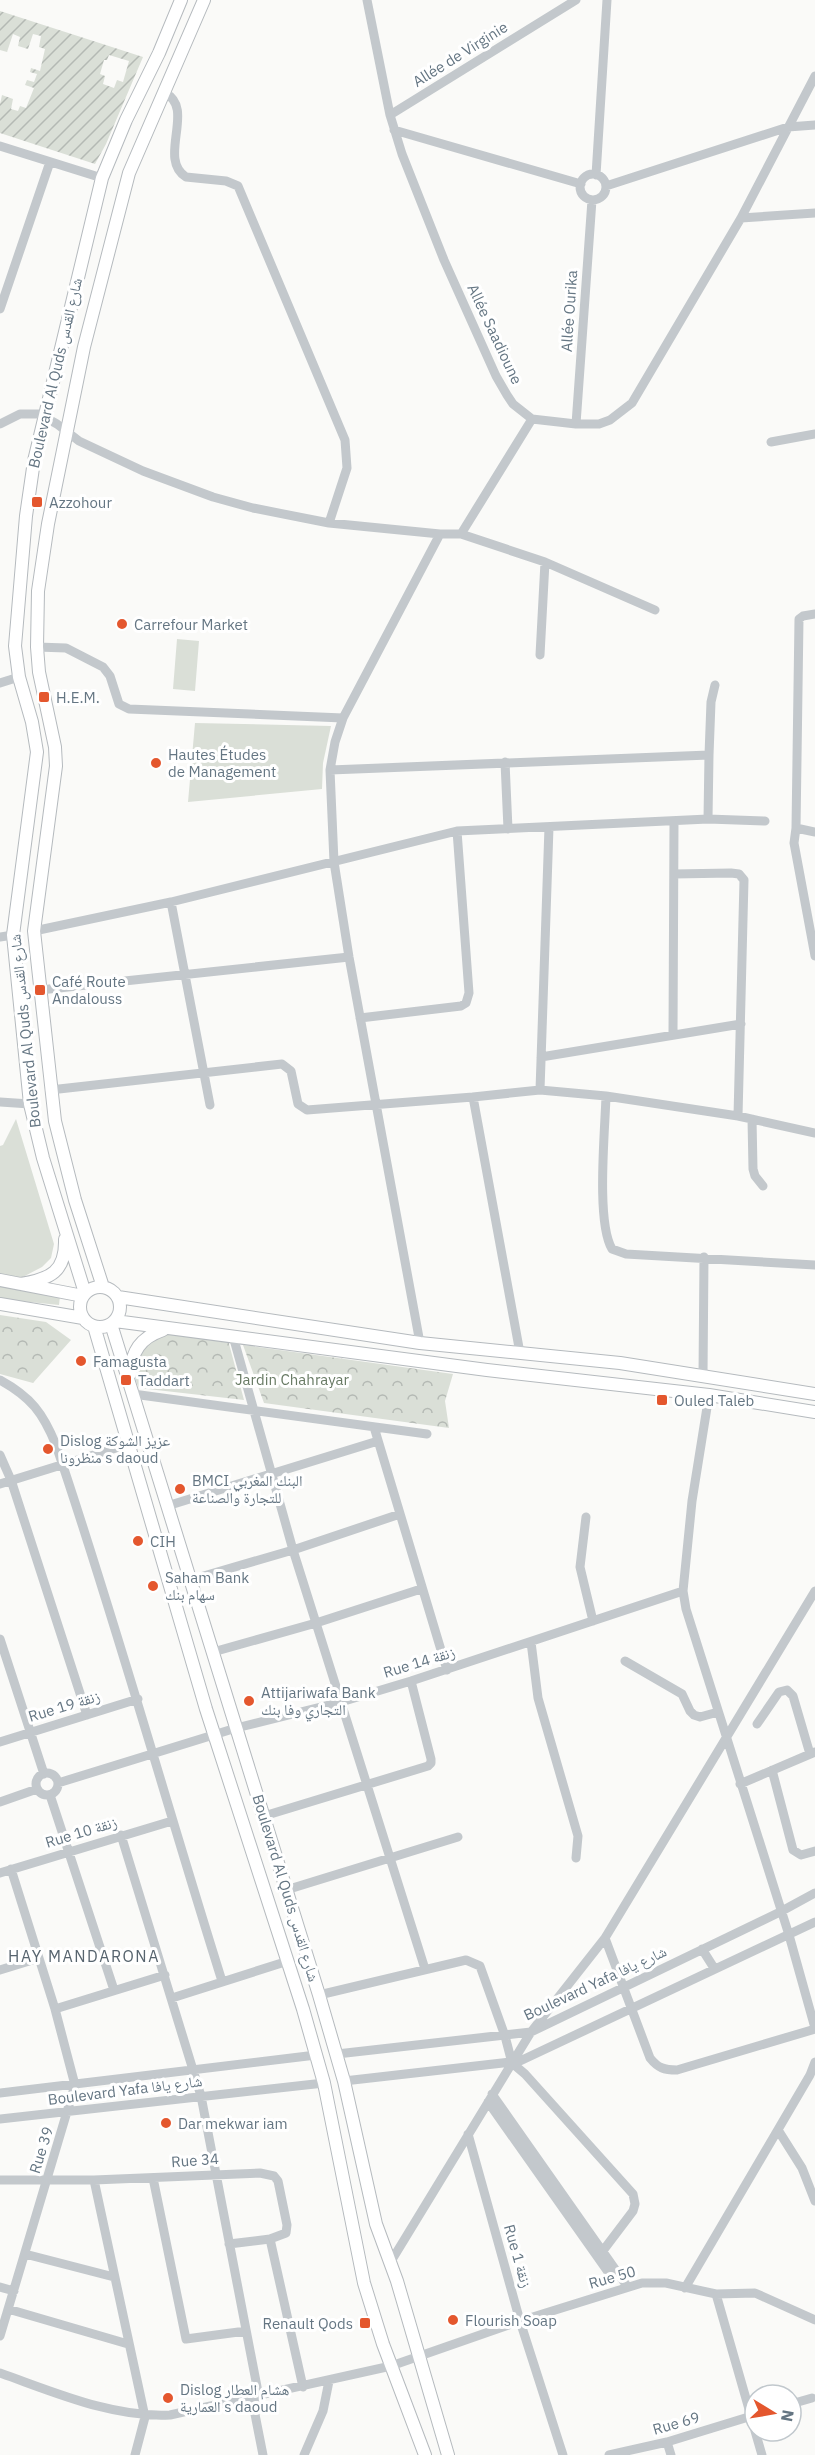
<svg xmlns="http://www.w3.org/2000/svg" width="815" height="2455" font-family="'IBM Plex Sans','Noto Naskh Arabic',sans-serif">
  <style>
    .grass { fill: #dadfd7 }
    .park { fill: url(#park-crowns) }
    .garden { fill: url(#garden-furrows); fill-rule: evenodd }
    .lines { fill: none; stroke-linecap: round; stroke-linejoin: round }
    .major-casing { stroke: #b5babe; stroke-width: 14 }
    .minor { stroke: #c3c8cc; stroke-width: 9 }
    .major { stroke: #fff; stroke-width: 12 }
    .poi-dot { fill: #e4572e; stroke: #fff; stroke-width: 2 }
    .labels { text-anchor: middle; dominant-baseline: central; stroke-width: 6; stroke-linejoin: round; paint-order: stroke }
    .street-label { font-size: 15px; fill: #657683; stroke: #fff }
    .poi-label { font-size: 15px; fill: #657683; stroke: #fff; text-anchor: start }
    .park-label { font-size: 15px; fill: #687a64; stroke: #fff }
    .neighbourhood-label { font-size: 16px; letter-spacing: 1.5px; fill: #57646e; stroke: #fff }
  </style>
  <defs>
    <pattern id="park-crowns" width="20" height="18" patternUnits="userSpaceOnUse" patternTransform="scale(1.5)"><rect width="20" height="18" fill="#dadfd7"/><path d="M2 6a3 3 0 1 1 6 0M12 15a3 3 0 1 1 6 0" fill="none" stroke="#b4b9b4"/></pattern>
    <pattern id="garden-furrows" width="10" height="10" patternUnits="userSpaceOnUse" patternTransform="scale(1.5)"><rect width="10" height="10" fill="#dadfd7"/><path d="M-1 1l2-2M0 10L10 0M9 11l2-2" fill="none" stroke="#b4b9b4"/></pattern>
  </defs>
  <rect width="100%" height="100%" fill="#fafaf8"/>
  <!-- grass -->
  <path class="grass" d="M177 639 199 641 195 691 173 689Z
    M195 723 331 726 323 763 322 789 188 802Z
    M16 1119 54 1244 51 1258 42 1267 19 1279 0 1276V1146L3 1145Z
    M0 1285 60 1296 59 1305 0 1299Z"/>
  <!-- park -->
  <path class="park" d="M0 1315 46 1322 71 1340 33 1383 0 1374Z
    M165 1334 228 1340 244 1400 139 1388C130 1371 138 1358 145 1341Z
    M243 1345 453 1374 445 1401 449 1428 264 1403Z"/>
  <!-- garden -->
  <path class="garden" d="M0 11 143 57 106 144 95 164 0 133V104L2 95 13 99 11 109 18 111 20 106 26 108 34 88 25 85 27 80 34 82 37 74 30 72 31 68 40 71 45 49 39 47 41 36 33 34 28 49 18 46 20 37 13 34 7 52 0 50ZM109 55 129 61 123 82 117 80 114 88 103 84 105 76 100 74 104 60H107Z"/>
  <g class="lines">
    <!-- major casing -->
    <g class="major-casing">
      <path id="major" d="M0 1280 83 1296
        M21 1284C50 1279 66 1272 65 1239
        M80 1307a20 20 0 1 1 40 0a20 20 0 1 1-40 0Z
        M103 1287 75 1200 55 1121 34 931 56 766 55 747 39 672 37 647 38 591 48 524 84 347 129 173 204 0
        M85 1293 43 1158 30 1104 13 935 37 752 32 722 19 677 15 646 26 516 34 461 102 178 126 120 159 53 181 0
        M118 1297 420 1343 620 1363 815 1394
        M0 1304 83 1318
        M115 1321 487 1370 709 1395 815 1412
        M111 1324 319 1995 344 2081 376 2224 397 2281 448 2455
        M94 1326 206 1709 303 2009 324 2083 364 2283 383 2344 425 2455
        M130 1374C132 1351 140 1338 163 1330"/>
    </g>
    <!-- minor -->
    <path class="minor" d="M367 0 390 115 402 154 444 260 496 376 507 395 513 404 532 419 576 424H599L610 420 632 403 741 218 815 76
      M165 93C196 108 157 159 186 177L226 181 238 186 345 440 347 468 329 523
      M390 115 576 0
      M394 130 581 184
      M0 146 102 178
      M580 187a13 13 0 1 1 26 0a13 13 0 1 1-26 0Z
      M596 175 607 0
      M606 186 788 127 815 125
      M741 218 815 213
      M0 309 50 162
      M0 424 20 414H39L57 424 79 441 143 471 213 497 253 508 329 523 440 534H461L545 562 655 610
      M576 424 592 200
      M771 442 815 434
      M461 534 532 419
      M815 614 803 616 799 619 796 828 794 843 815 956
      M37 647 66 648 103 667 110 676 119 704 129 709 343 718
      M540 655 545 562
      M0 683 19 677
      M505 762 508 829
      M330 770 709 755 711 702 715 685
      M708 819 709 755
      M796 828 815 832
      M674 874 731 873 739 874 744 880 738 1116
      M171 902 210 1105
      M34 931 171 902 457 831 708 819 765 821
      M0 937 13 935
      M40 990 349 957
      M360 1018 461 1006 466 1003 469 993 457 831
      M673 1035 674 822
      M541 1057 741 1024
      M50 1090 282 1064 291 1071 298 1104 307 1110 473 1097
      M540 1090 549 827
      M606 1096C605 1131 596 1222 612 1249L626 1254 815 1265
      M0 1102 30 1104
      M752 1119 753 1169 755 1176 763 1186
      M233 1336 293 1550 425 1969
      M420 1343 349 957 334 862 330 770 335 742 343 718 440 534
      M520 1353 473 1097 540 1090 606 1096 738 1116 815 1133
      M703 1375 704 1257
      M0 1380C31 1397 43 1413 56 1445 116 1622 166 1803 222 1981
      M133 1394 427 1434
      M709 1395 692 1501 683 1591 686 1609 789 1935 815 2028
      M374 1427 447 1670
      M0 1455 11 1480 87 1715
      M0 1484 129 1444
      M167 1506 378 1441
      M586 1517 580 1567 593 1621
      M190 1580 293 1550 400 1514
      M815 1591 605 1938 650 2058C658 2068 664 2070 677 2070L815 2029
      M0 1639 44 1774
      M531 1642 538 1698 578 1836 576 1858
      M213 1652 316 1623 421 1589
      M625 1661 682 1694 690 1711 694 1715 700 1717 718 1712
      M757 1724 779 1692 787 1690 793 1696 810 1754
      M0 1742 138 1699
      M772 1770 793 1850 801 1855 815 1851
      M36 1784a11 11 0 1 1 22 0a11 11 0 1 1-22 0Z
      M58 1783 236 1728 341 1702 411 1681 683 1591
      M740 1784 815 1752
      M50 1795 114 1990
      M0 1802 37 1789
      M264 1816 428 1766 431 1763V1759L411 1681
      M121 1835 201 2096 259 2397
      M0 1873 172 1821
      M286 1890 458 1837
      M702 1949 714 1968
      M0 1970 39 1958
      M319 1995 466 1960 480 1966 505 2036 512 2063 525 2074 633 2194 635 2204 633 2211 602 2252
      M172 1998 288 1961
      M55 2009 165 1975
      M337 2054 531 2032 780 1912 815 1893
      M344 2081 520 2061 815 1922
      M0 2093 316 2055
      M492 2094 627 2286
      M488 2102 613 2279
      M0 2119 324 2083
      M778 2130 802 2168 815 2201
      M468 2134 520 2321 563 2455
      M153 2178 186 2339 246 2331
      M0 2180H94L260 2173 274 2176 278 2181 287 2225 286 2233 270 2239 229 2244
      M94 2180 145 2417 135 2455
      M270 2239 303 2387
      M25 2254 114 2277
      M390 2263 531 2032 605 1938
      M0 2287 14 2291
      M685 2288 810 2075 815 2062
      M716 2294 755 2430
      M8 2309 128 2344
      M0 2336 75 2085 55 2009 11 1869
      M0 2373C54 2392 113 2418 170 2415L391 2366 520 2321 642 2283H666L716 2294 755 2293 815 2320
      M252 2399 263 2455
      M791 2404 812 2398
      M755 2431 762 2455
      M667 2442 671 2455
      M304 2455 323 2411 329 2381
      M609 2455 667 2442 755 2415"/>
    <!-- major -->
    <use href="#major" class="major"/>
  </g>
  <!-- markers -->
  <g class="poi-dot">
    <rect x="31" y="496" width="12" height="12" rx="3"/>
    <circle cx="122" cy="624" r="6"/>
    <rect x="38" y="691" width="12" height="12" rx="3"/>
    <circle cx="156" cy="763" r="6"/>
    <rect x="34" y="984" width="12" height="12" rx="3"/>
    <circle cx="81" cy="1361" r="6"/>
    <rect x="120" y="1374" width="12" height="12" rx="3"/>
    <rect x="656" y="1394" width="12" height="12" rx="3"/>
    <circle cx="48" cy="1449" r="6"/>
    <circle cx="180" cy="1489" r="6"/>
    <circle cx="138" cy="1541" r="6"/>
    <circle cx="153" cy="1586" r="6"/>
    <circle cx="249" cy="1701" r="6"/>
    <circle cx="166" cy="2123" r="6"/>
    <circle cx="453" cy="2320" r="6"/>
    <rect x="359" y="2317" width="12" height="12" rx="3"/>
    <circle cx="168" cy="2398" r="6"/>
  </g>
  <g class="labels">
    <!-- street labels -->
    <g class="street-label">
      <text transform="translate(460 54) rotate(-32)">Allée de Virginie</text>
      <text transform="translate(569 311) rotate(-86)">Allée Ourika</text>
      <text transform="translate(495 334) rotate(65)">Allée Saadioune</text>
      <text transform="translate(55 373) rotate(-77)">Boulevard Al Quds شارع القدس</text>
      <text transform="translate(25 1031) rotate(-96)">Boulevard Al Quds شارع القدس</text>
      <text transform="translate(419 1662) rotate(-17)">Rue 14 زنقة</text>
      <text transform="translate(64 1706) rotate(-17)">Rue 19 زنقة</text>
      <text transform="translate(81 1832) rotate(-17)">Rue 10 زنقة</text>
      <text transform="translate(286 1888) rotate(73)">Boulevard Al Quds شارع القدس</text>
      <text transform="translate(595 1983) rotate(-25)">Boulevard Yafa شارع يافا</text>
      <text transform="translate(125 2090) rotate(-7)">Boulevard Yafa شارع يافا</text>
      <text transform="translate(41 2150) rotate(-73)">Rue 39</text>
      <text transform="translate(195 2160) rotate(-4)">Rue 34</text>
      <text transform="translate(518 2256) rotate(74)">Rue 1 زنقة</text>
      <text transform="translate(612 2277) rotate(-16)">Rue 50</text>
      <text transform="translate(676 2423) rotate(-16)">Rue 69</text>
    </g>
    <!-- poi labels -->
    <g class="poi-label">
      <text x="49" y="502">Azzohour</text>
      <text x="134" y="624">Carrefour Market</text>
      <text x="56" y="697">H.E.M.</text>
      <text x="168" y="754">Hautes Études<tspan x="168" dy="17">de Management</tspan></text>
      <text x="52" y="981">Café Route<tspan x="52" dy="17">Andalouss</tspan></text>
      <text x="93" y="1361">Famagusta</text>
      <text x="138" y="1380">Taddart</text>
      <text x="674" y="1400">Ouled Taleb</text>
      <text x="60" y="1440">Dislog عزيز الشوكة<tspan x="60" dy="17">منظرونا s daoud</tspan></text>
      <text x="192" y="1480">BMCI البنك المغربي<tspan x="192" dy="17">للتجارة والصناعة</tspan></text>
      <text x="150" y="1541">CIH</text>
      <text x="165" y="1577">Saham Bank<tspan x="165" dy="17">سهام بنك</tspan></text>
      <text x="261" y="1692">Attijariwafa Bank<tspan x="261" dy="17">التجاري وفا بنك</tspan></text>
      <text x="178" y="2123">Dar mekwar iam</text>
      <text x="465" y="2320">Flourish Soap</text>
      <text x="353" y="2323" text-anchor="end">Renault Qods</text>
      <text x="180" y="2389">Dislog هشام العطار<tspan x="180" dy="17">العمارية s daoud</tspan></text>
    </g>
    <!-- park labels -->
    <g class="park-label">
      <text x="292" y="1379">Jardin Chahrayar</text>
    </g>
    <!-- neighbourhood labels -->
    <g class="neighbourhood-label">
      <text x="84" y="1956">HAY MANDARONA</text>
    </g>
  </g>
  <!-- north arrow -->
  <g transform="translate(773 2413) rotate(101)"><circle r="28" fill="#ffffff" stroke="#c1c8cd" stroke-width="1.5"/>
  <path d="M0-4.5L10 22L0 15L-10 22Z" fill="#e4572e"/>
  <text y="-9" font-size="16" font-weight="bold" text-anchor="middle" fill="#657683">N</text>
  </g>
</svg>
